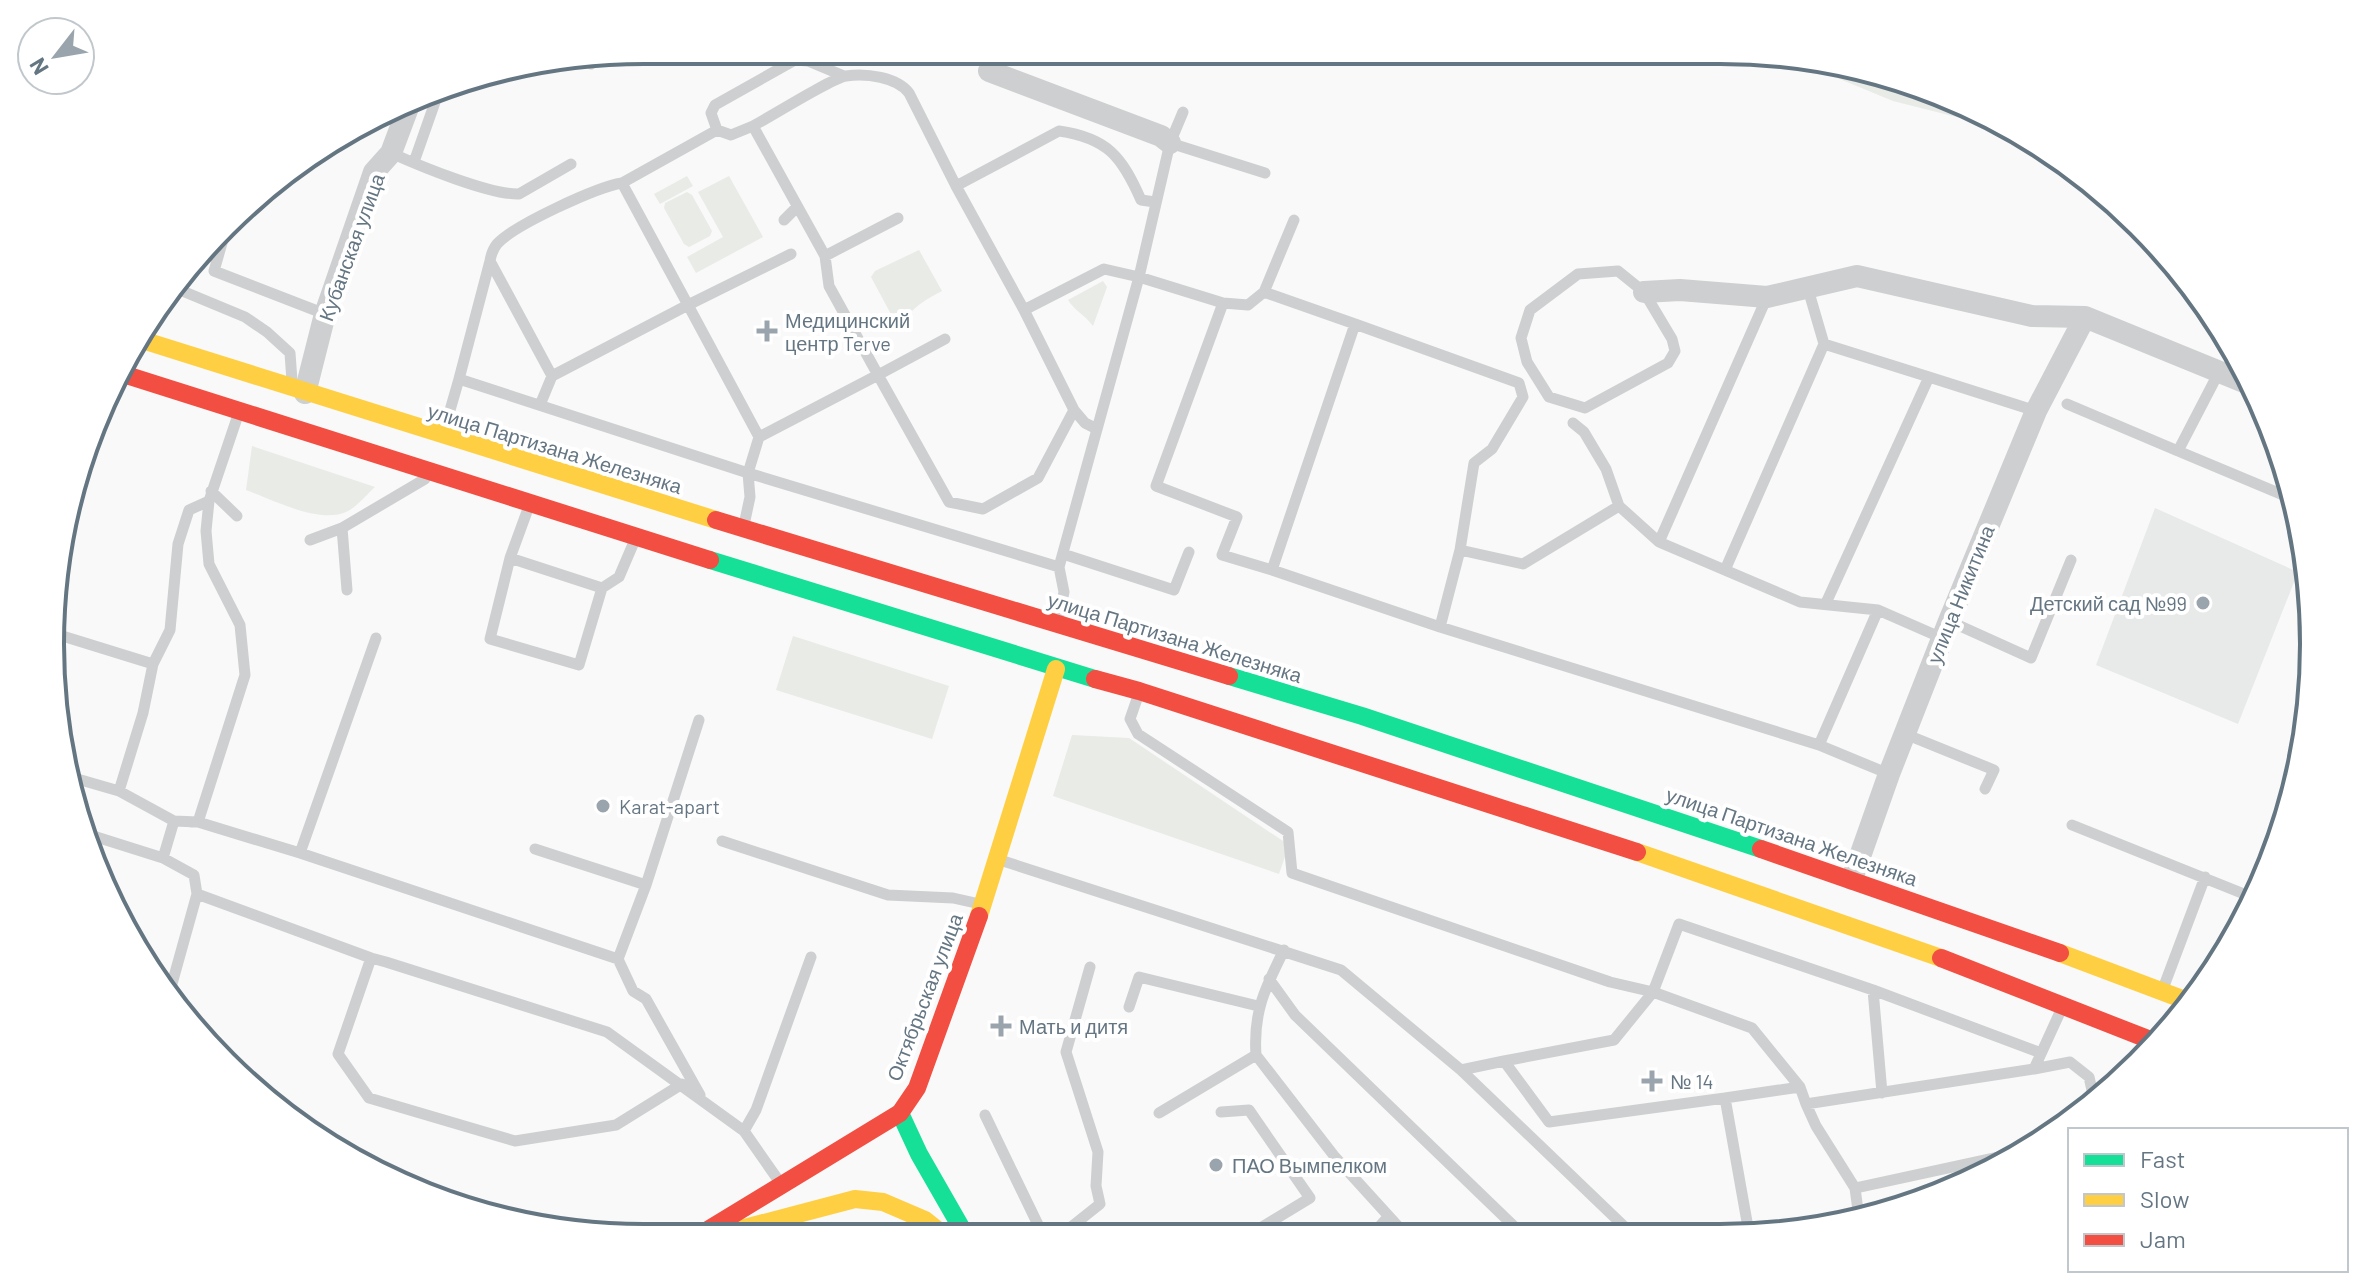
<svg xmlns="http://www.w3.org/2000/svg" width="2364" height="1288" font-family="Barlow,sans-serif">
  <style>
    .built { fill: #e8e9e9 }
    .green { fill: #e8ebe6 }
    .lines { fill: none; stroke-linecap: round; stroke-linejoin: round }
    .lane { stroke: #cecfd0; stroke-width: 11 }
    .street { stroke: #cecfd0; stroke-width: 22 }
    .fast { stroke: #16e098; stroke-width: 18 }
    .slow { stroke: #ffcf43; stroke-width: 18 }
    .jam { stroke: #f24e42; stroke-width: 18 }
    .poi-dot { fill: #99a4ac; stroke: #fff; stroke-width: 3 }
    .labels { text-anchor: middle; dominant-baseline: central; stroke-width: 8; stroke-linejoin: round; paint-order: stroke }
    .street-label { font-size: 20px; fill: #657683; stroke: #fff }
    .poi-label { font-size: 20px; fill: #657683; stroke: #fff; text-anchor: start }
    .rim { fill: none; stroke: #657683; stroke-width: 4 }
  </style>
  <rect width="100%" height="100%" fill="#f9f9f9"/>
  <!-- built -->
  <path class="built" d="M2155 508 2298 572 2238 724 2096 665Z"/>
  <!-- green -->
  <path class="green" d="M1191 51H1229L1206 66Z
    M1784 56 1874 70 2024 134 1893 101Z
    M687 176 693 186 660 204 654 194Z
    M729 176 763 237 696 273 687 257 723 237 698 192Z
    M687 192 692 195 712 231 710 236 689 247 684 244 664 208 665 203Z
    M919 250 942 291C935 295 928 298 923 302 912 309 908 319 893 318L871 277 875 271Z
    M1103 281 1107 287 1093 326C1085 315 1075 311 1068 300Z
    M252 446 375 487C366 495 357 507 346 512 319 524 273 500 246 490Z
    M793 636 949 686 932 739 776 690Z
    M1072 735 1129 738 1289 845 1279 874 1053 796Z"/>
  <g class="lines">
    <!-- lane -->
    <path class="lane" d="M591 64 593 58
      M753 126C770 117 832 78 846 76 866 73 897 77 909 93L956 186
      M717 130 711 113 715 105 795 60 808 61 844 76
      M1170 143 1265 173
      M391 153C420 166 490 195 519 194L571 164
      M414 162 440 88
      M622 183 717 130 731 135 753 126 825 256 829 286 878 375 759 437 748 473 1059 567
      M784 220 797 207
      M224 236 214 271 325 314
      M825 256 898 218
      M1618 271 1644 292 1672 339 1675 351 1668 363 1585 408 1549 397 1527 362 1521 338 1530 310 1578 274Z
      M177 286 180 290 245 317 267 332 290 353 292 381
      M1264 292 1294 220
      M1223 303 1156 486 1237 517 1222 555 1272 570
      M1024 310 1104 269 1139 277 1223 303 1248 305 1264 292 1355 324 1272 570 1440 627 1819 745 1889 774
      M1355 324 1519 383 1523 397 1492 449 1474 463 1460 550 1523 564 1619 506
      M945 339 878 375 949 502 983 509 1038 478 1074 410
      M1824 344 1929 377
      M459 379 490 261
      M2067 404 2178 451 2219 372
      M540 405 552 376 490 261C491 255 493 249 497 244 514 225 597 187 622 183L688 305 552 376
      M1573 423 1584 432 1606 469 1619 506 1659 542 1800 602 1878 610 1942 638
      M1097 429 1085 423 1074 410 1024 310 956 186 1059 131C1108 138 1122 157 1141 200L1155 202
      M444 431 459 379 748 473 750 497 744 525
      M759 437 688 305 791 254
      M2178 451 2295 500
      M211 491 237 516
      M529 506 510 558 490 639 579 665 602 588 619 577 634 542
      M342 528 347 590
      M310 540 342 528 425 479
      M1659 542 1767 297
      M1063 554 1174 590 1189 552
      M510 558 602 588
      M1725 570 1824 344 1808 289
      M1826 603 1929 377 2036 411
      M1058 620 1064 592 1059 567 1139 277 1170 143 1183 112
      M1949 621 2031 658 2071 560
      M1440 627 1460 550
      M56 634 153 664
      M1138 696 1130 719 1138 734 1288 832 1292 873 1610 982 1653 992 1679 924 1873 990 2041 1053
      M1905 734 1994 770 1985 789
      M1819 745 1878 610
      M74 778 119 791 174 821 163 858
      M119 791 143 713 153 664 170 630 178 544 189 510 209 501 238 415
      M174 821 198 822 300 853 618 959 633 991 646 999 700 1095
      M191 822H198L245 675 240 625 209 564 206 531 209 501
      M2072 825 2254 898
      M87 834 163 858 194 875 197 894 371 958
      M722 841 888 895 953 898 980 904
      M2276 848 2283 832
      M535 849 646 885
      M300 853 376 638
      M1000 860 1341 970 1461 1070 1631 1233
      M618 959 646 885 699 720
      M1269 979 1295 1015 1522 1234
      M2164 986 2205 877
      M1873 990 1882 1093
      M170 991 197 894
      M1129 1007 1139 977 1258 1006
      M1256 1055 1335 1157 1405 1234
      M2034 1069 2070 1062 2089 1077 2094 1099
      M1461 1070 1504 1061
      M682 1084 616 1125 515 1141 369 1098 338 1054 371 958 386 962 607 1032 744 1131 781 1184
      M1725 1098 1800 1087 1806 1104
      M1221 1112 1249 1110 1310 1198 1249 1235
      M1159 1113 1256 1055C1253 1012 1265 988 1284 950
      M985 1115 1043 1235
      M744 1131 756 1110 811 957
      M1855 1188 2021 1152
      M1859 1218 1855 1188 1816 1126 1806 1104 2034 1069 2061 1010
      M1749 1233 1725 1098 1549 1122 1504 1061 1614 1040 1653 992 1752 1028 1800 1087
      M1373 1234 1388 1217
      M1061 1235 1100 1204 1096 1186 1098 1152 1066 1052 1090 967"/>
    <!-- street -->
    <path class="street" d="M989 71 1161 136 1170 143
      M1644 292 1680 290 1767 297 1857 276 2032 316 2085 317 2254 386
      M305 393 325 314 374 172 391 153 409 105
      M1852 879 1889 774 1949 621 2036 411 2085 317"/>
    <!-- fast -->
    <path class="fast" d="M710 560 1095 679
      M1229 676 1362 716 1761 849
      M900 1113 919 1154 966 1236"/>
    <!-- slow -->
    <path class="slow" d="M139 339 716 520
      M1637 852 1941 958
      M979 916 1056 669
      M2060 953 2190 1002
      M718 1235 855 1199 883 1202 925 1220 945 1236"/>
    <!-- jam -->
    <path class="jam" d="M123 374 710 560
      M716 520 1229 676
      M1095 679 1139 691 1637 852
      M1761 849 2060 953
      M1941 958 2158 1043
      M698 1236 900 1113 917 1088 979 916"/>
  </g>
  <!-- markers -->
  <g class="poi-dot">
    <path d="M763 319h8v8h8v8h-8v8h-8v-8h-8v-8h8z"/>
    <circle cx="2203" cy="603" r="8"/>
    <circle cx="603" cy="806" r="8"/>
    <path d="M997 1014h8v8h8v8h-8v8h-8v-8h-8v-8h8z"/>
    <path d="M1648 1069h8v8h8v8h-8v8h-8v-8h-8v-8h8z"/>
    <circle cx="1216" cy="1165" r="8"/>
  </g>
  <g class="labels">
    <!-- street labels -->
    <g class="street-label">
      <text transform="translate(351 247) rotate(-70)">Кубанская улица</text>
      <text transform="translate(555 448) rotate(17)">улица Партизана Железняка</text>
      <text transform="translate(1960 594) rotate(-68)">улица Никитина</text>
      <text transform="translate(1175 637) rotate(17)">улица Партизана Железняка</text>
      <text transform="translate(1792 836) rotate(19)">улица Партизана Железняка</text>
      <text transform="translate(924 997) rotate(-69)">Октябрьская улица</text>
    </g>
    <!-- poi labels -->
    <g class="poi-label">
      <text x="785" y="320">Медицинский<tspan x="785" dy="23">центр Terve</tspan></text>
      <text x="2187" y="603" text-anchor="end">Детский сад №99</text>
      <text x="619" y="806">Karat-apart</text>
      <text x="1019" y="1026">Мать и дитя</text>
      <text x="1670" y="1081">№ 14</text>
      <text x="1232" y="1165">ПАО Вымпелком</text>
    </g>
  </g>
  <!-- crop -->
  <path d="M0 0H2364V1288H0ZM644 64H1720A580 580 0 0 1 2300 644V644A580 580 0 0 1 1720 1224H644A580 580 0 0 1 64 644V644A580 580 0 0 1 644 64Z" fill="#fff" fill-rule="evenodd"/>
  <path class="rim" d="M644 64H1720A580 580 0 0 1 2300 644V644A580 580 0 0 1 1720 1224H644A580 580 0 0 1 64 644V644A580 580 0 0 1 644 64Z"/>
  <!-- legend -->
  <rect x="2068" y="1128" width="280" height="144" fill="#ffffff" stroke="#c1c8cd" stroke-width="2"/>
  <rect x="2084" y="1154" width="40" height="12" fill="#16e098" stroke="#c1c8cd" stroke-width="2"/>
  <text x="2140" y="1168" font-size="24" fill="#657683">Fast</text>
  <rect x="2084" y="1194" width="40" height="12" fill="#ffcf43" stroke="#c1c8cd" stroke-width="2"/>
  <text x="2140" y="1208" font-size="24" fill="#657683">Slow</text>
  <rect x="2084" y="1234" width="40" height="12" fill="#f24e42" stroke="#c1c8cd" stroke-width="2"/>
  <text x="2140" y="1248" font-size="24" fill="#657683">Jam</text>
  <!-- north arrow -->
  <g transform="translate(56 56) rotate(239)"><circle r="38" fill="#ffffff" stroke="#c1c8cd" stroke-width="2"/>
  <path d="M0-6L14 30L0 20L-14 30Z" fill="#99a4ac"/>
  <text y="-12" font-size="22" font-weight="bold" text-anchor="middle" fill="#657683">N</text>
  </g>
</svg>
